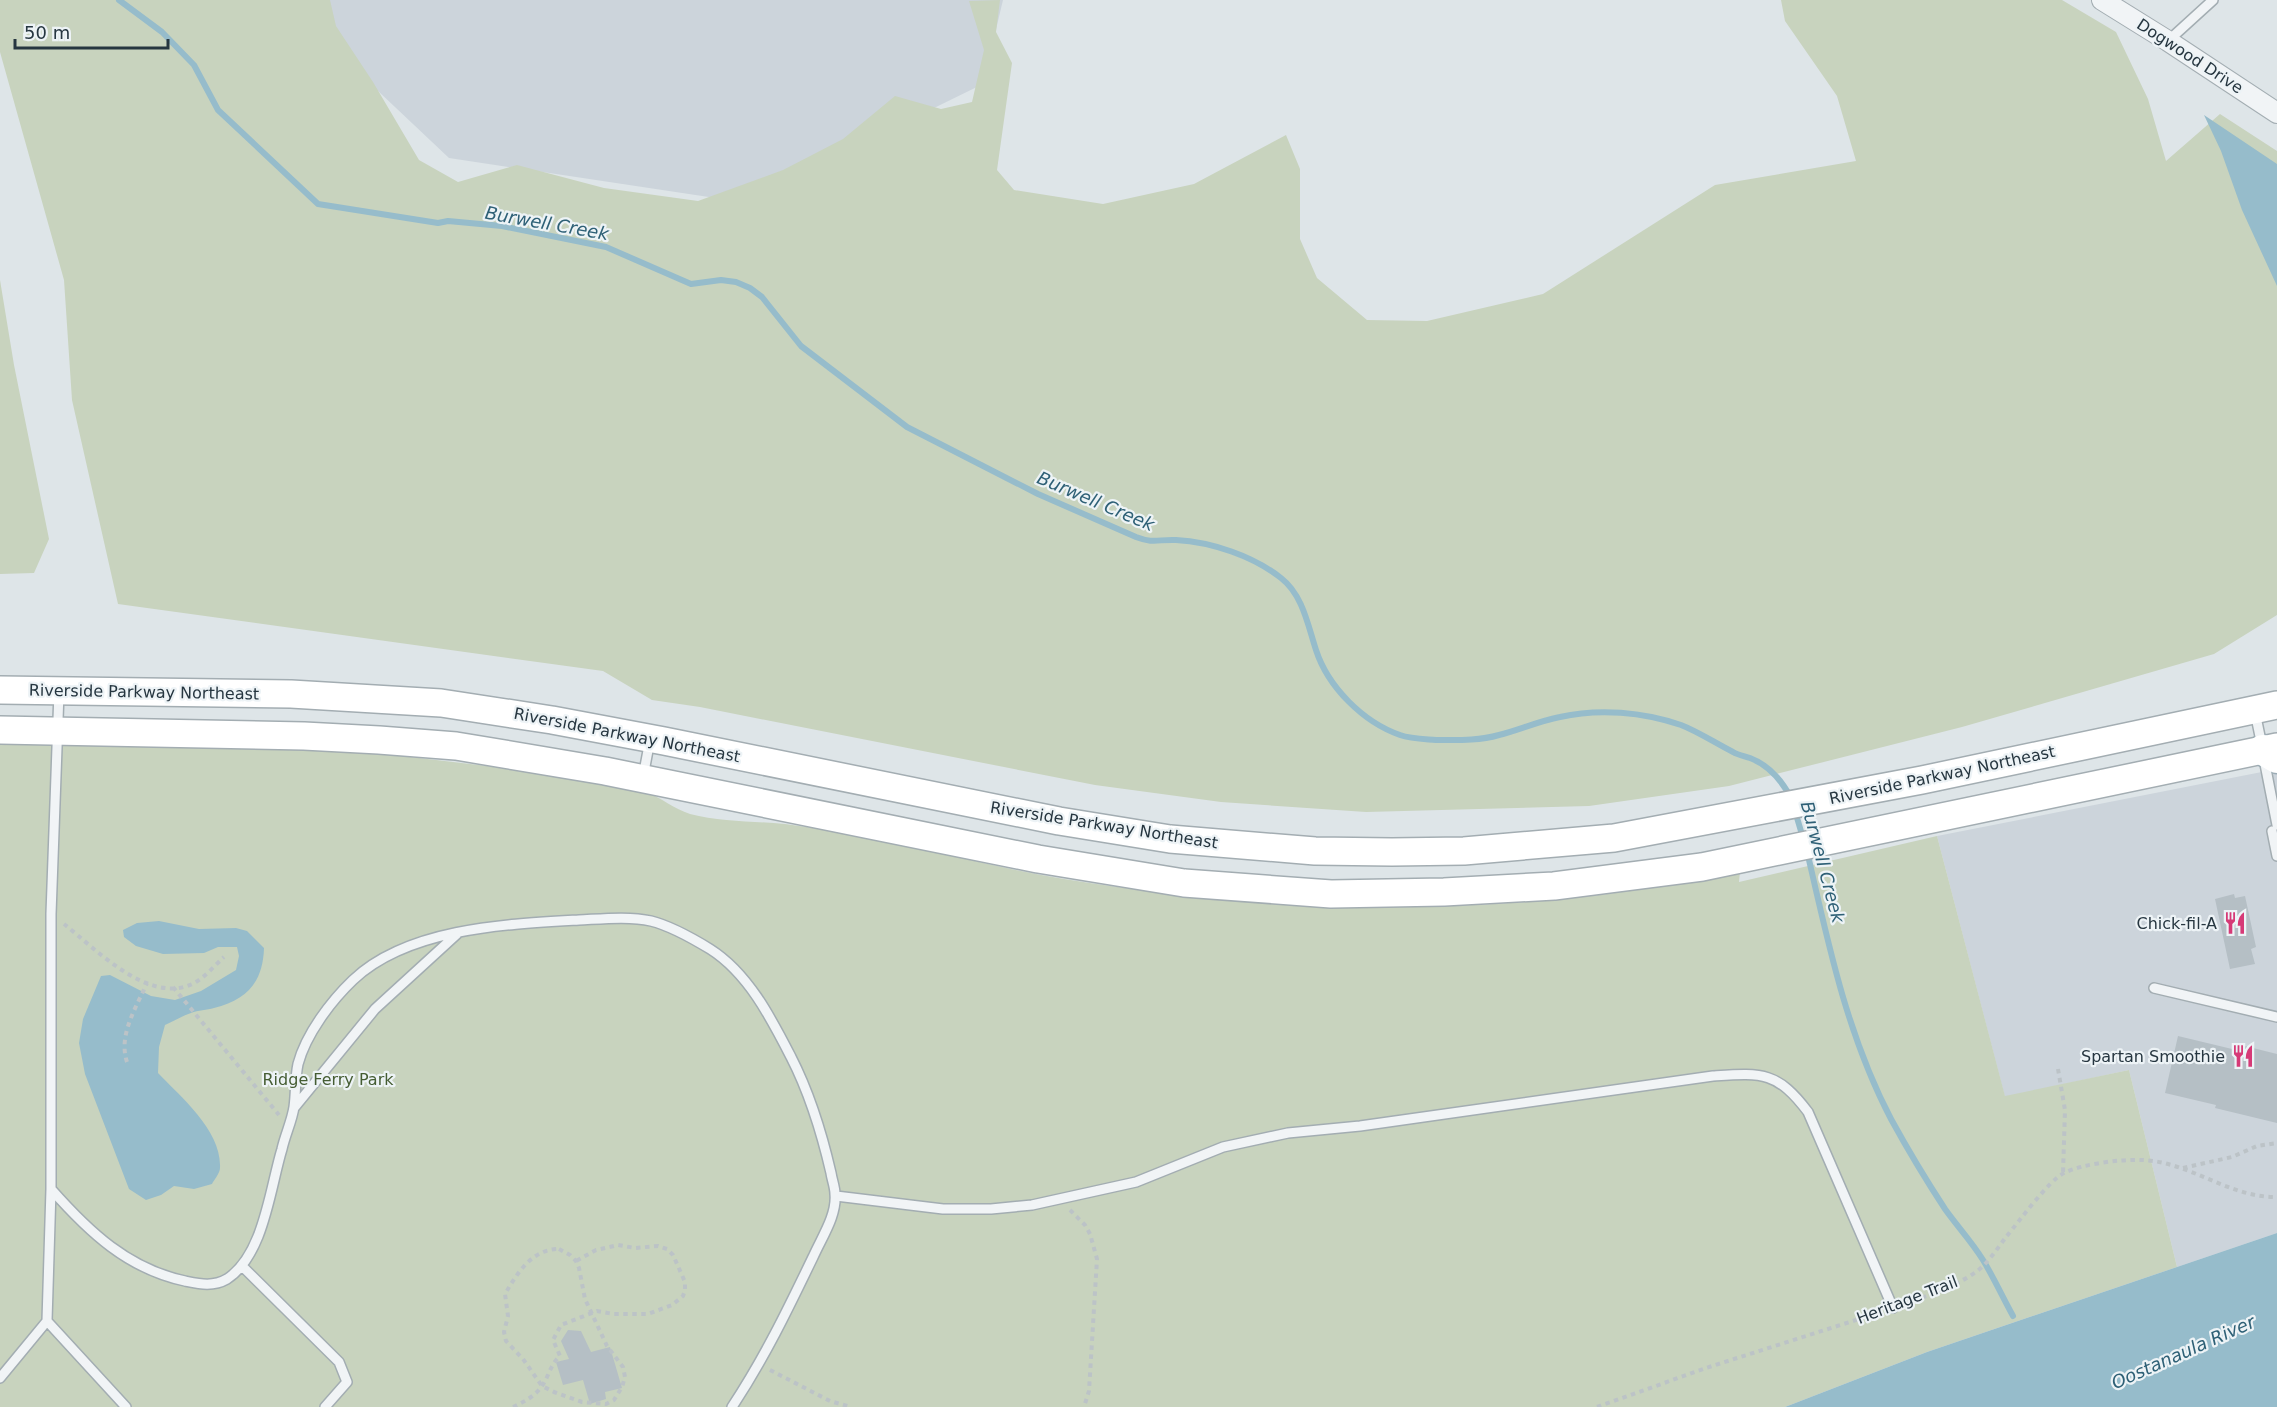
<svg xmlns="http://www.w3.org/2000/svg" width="2277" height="1407" font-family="'DejaVu Sans',sans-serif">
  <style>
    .built { fill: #ccd4db }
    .green { fill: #c8d3be }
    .water { fill: #96bccb }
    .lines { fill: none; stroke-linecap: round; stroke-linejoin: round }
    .stream { stroke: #96bccb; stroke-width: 6 }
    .building { fill: #b5bfc5 }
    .service-casing { stroke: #a3adb2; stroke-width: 12 }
    .minor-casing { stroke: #a3adb2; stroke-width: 22 }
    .secondary-casing { stroke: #a3adb2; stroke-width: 30 }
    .primary-casing { stroke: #9cacb5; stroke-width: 33 }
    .path { stroke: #bcc3c7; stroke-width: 4; stroke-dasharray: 4.5 4.5; stroke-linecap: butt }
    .service { stroke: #f1f4f6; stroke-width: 9 }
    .minor { stroke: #f1f4f6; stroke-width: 20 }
    .secondary { stroke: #fff; stroke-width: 27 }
    .primary { stroke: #fff; stroke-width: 30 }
    .labels { text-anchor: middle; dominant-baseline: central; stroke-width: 4.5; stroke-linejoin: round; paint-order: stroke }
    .street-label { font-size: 16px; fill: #263640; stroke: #edf3f6 }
    .poi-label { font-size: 16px; fill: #263640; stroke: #edf3f6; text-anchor: end }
    .park-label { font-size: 16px; fill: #455d33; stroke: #edf3f6 }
    .water-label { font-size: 18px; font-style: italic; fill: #2e6076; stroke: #edf3f6 }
  </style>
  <rect width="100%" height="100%" fill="#dee5e8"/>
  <!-- built -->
  <path class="built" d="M321 0H1003L983 84 742 202 449 158 324 40Z
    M2277 769V1233L2177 1267 2129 1070 2005 1097 1937 836Z"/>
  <!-- green -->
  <path class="green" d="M0 0H330L336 26 373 82 419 160 458 182 517 165 604 188 698 201 783 170 843 139 895 96 941 109 972 102 984 50 969 1 1000 0 996 32 1012 63 997 170 1014 190 1103 204 1194 184 1286 135 1300 169V239L1317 278 1367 320 1427 321 1543 294 1715 185 1856 161 1837 96 1785 21 1781 0H2062L2116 32 2148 99 2166 161 2220 114 2277 151V615L2214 654 1962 727 1729 786 1589 806 1366 812 1221 802 1095 785 700 707 652 700 603 671 118 604 72 400 64 280 0 52Z
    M0 280 14 365 49 539 34 573 0 574Z
    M0 744 311 749 385 754 487 766 646 792C662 798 674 809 690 814 720 822 754 821 785 824 818 828 851 835 883 841 944 853 1003 869 1064 879 1286 915 1519 920 1740 871L1739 882 1937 836 2005 1096 2129 1070 2177 1267 1927 1352 1785 1407H0Z"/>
  <!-- water -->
  <path class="water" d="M2204 115 2277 164V286L2242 210 2221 151Z
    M159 921 199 929 236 928 247 931 264 948C263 982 247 1000 214 1008 207 1010 198 1010 191 1013 182 1016 174 1021 165 1025L159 1047 158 1073C181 1097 222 1131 220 1168 220 1173 214 1180 212 1184L194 1189 174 1186 161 1195 146 1200 129 1189 85 1074 79 1043 83 1019 101 976 110 975 151 996 175 1000 201 991 236 970 239 956 237 947H218L204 953 163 954 136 946 124 937 123 930 137 923Z
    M2277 1233V1407H1785L1927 1352Z"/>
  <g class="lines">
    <!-- stream -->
    <path class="stream" d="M119 0 162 32 194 65 218 110 318 204 438 223 448 221 502 226 606 247 691 284 721 280 736 282 750 288 762 297 801 346 907 427 1038 494 1136 537C1154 544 1159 539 1176 540 1212 542 1253 556 1281 578 1303 595 1308 626 1316 650 1328 687 1363 722 1400 735 1411 739 1424 739 1436 740 1457 740 1478 741 1499 735 1519 730 1539 721 1560 717 1599 708 1643 712 1681 725 1699 732 1715 743 1733 752 1738 755 1744 756 1750 758 1769 765 1782 781 1791 798
      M1795 811 1803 838
      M1807 851C1828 943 1847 1035 1891 1119 1908 1150 1926 1180 1945 1209 1957 1226 1972 1242 1983 1260 1994 1278 2003 1298 2013 1316"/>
  </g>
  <!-- building -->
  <path class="building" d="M2234 894 2235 898 2245 896 2256 947 2251 949 2255 964 2230 969 2215 899Z
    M2178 1036 2232 1049 2233 1043 2277 1054V1123L2215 1108 2216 1105 2165 1093Z
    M568 1330 581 1331 591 1352 610 1347 622 1388 605 1392 606 1399 590 1404 583 1380 563 1385 556 1362 569 1359 561 1341Z"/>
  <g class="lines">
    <!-- service casing -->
    <g class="service-casing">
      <path id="service" d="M2168 41 2213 0
        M59 692 51 914V1189C89 1232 128 1269 185 1281 200 1284 213 1287 227 1279 264 1255 270 1188 282 1149 285 1135 292 1121 294 1107 296 1093 295 1078 298 1064 306 1034 331 1001 353 980 408 928 507 924 579 920 601 919 629 916 651 921 671 926 692 938 710 949 748 973 771 1018 791 1057 809 1092 822 1134 831 1173 832 1180 835 1187 835 1194 837 1215 822 1237 814 1255 788 1309 765 1357 732 1407
        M2255 712 2262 746
        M2264 759 2277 825
        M643 777 650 740
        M2272 831 2277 856
        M2154 988 2277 1017
        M294 1108 375 1009 457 934
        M836 1196 943 1209H991L1032 1205 1136 1182 1223 1147 1288 1133 1360 1126 1713 1076C1762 1073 1777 1071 1808 1112L1893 1308
        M242 1266 339 1362 347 1382 325 1407
        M47 1321 126 1407
        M0 1378 47 1321 51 1189"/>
    </g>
    <!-- minor casing -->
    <g class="minor-casing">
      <path id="minor" d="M2102 0 2168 41 2277 113"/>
    </g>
    <!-- secondary casing -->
    <g class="secondary-casing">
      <path id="secondary" d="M0 690 291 694 441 703 552 720 664 741 1059 821 1170 839 1315 851 1392 852 1464 851 1614 838 1922 780 2277 705
        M0 730 304 736 379 740 456 746 605 771 1038 859 1184 883 1331 894 1444 892 1554 886 1702 867 2277 747"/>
    </g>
    <!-- primary casing -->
    <g class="primary-casing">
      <path id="primary" d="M2263 750 2277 758"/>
    </g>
    <!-- path -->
    <path class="path" d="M64 924C96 949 151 1008 196 982 206 976 215 965 224 957
      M173 987 279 1115
      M127 1062C118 1035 136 1008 147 983
      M2058 1069 2065 1110 2063 1173
      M2183 1168 2232 1157 2257 1146 2277 1143
      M1070 1210 1085 1225 1090 1234 1097 1259 1089 1391 1084 1407
      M559 1249 570 1255 576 1261 579 1268 585 1299 607 1346 623 1367 625 1377 622 1387 614 1400 606 1404 582 1402 554 1392 542 1386 523 1359 506 1341 504 1332 508 1316 505 1294C518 1272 532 1249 559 1249Z
      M1905 1304C1929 1295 1954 1287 1976 1272 1988 1263 1997 1249 2006 1237 2018 1223 2049 1180 2064 1173 2082 1164 2121 1159 2141 1160 2189 1161 2229 1198 2277 1197
      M770 1370 830 1401 851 1407
      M513 1407C524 1402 535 1396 542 1386 549 1376 550 1365 560 1356L553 1340 561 1325 597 1311 613 1314H648L672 1305 683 1296 685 1290V1282L673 1255 667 1249 658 1246 635 1248 618 1245 596 1250 576 1261
      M1597 1407 1706 1368 1881 1312"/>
    <!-- service -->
    <use href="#service" class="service"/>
    <!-- minor -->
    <use href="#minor" class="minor"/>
    <!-- secondary -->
    <use href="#secondary" class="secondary"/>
    <!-- primary -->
    <use href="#primary" class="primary"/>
  </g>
  <!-- icons -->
  <defs>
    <g id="restaurant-bare" transform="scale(1.8)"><path d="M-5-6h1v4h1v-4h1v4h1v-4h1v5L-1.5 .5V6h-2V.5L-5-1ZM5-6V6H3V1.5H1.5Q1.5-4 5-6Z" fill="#d63a77" stroke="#edf3f6" stroke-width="2.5" paint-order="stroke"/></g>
  </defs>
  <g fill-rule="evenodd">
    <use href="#restaurant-bare" x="2235" y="923"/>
    <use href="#restaurant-bare" x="2243" y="1056"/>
  </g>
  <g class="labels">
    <!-- street labels -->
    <g class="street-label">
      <text transform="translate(2190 56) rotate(33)">Dogwood Drive</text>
      <text transform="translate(144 692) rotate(1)">Riverside Parkway Northeast</text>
      <text transform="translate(627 735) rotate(11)">Riverside Parkway Northeast</text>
      <text transform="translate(1942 775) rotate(-12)">Riverside Parkway Northeast</text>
      <text transform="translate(1104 825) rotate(9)">Riverside Parkway Northeast</text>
      <text transform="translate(1907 1300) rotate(-21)">Heritage Trail</text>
    </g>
    <!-- poi labels -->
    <g class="poi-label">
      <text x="2217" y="923">Chick-fil-A</text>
      <text x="2225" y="1056">Spartan Smoothie</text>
    </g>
    <!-- park labels -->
    <g class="park-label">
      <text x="328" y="1079">Ridge Ferry Park</text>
    </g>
    <!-- water labels -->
    <g class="water-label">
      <text transform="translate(547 223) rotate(10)">Burwell Creek</text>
      <text transform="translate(1096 501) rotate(23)">Burwell Creek</text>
      <text transform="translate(1823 862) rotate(75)">Burwell Creek</text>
      <text transform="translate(2183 1352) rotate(-24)">Oostanaula River</text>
    </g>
  </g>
  <!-- scale -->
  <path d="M15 39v9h153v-9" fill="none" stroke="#263640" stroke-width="3"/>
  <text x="24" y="39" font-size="18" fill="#263640" stroke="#edf3f6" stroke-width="4.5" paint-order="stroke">50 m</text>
</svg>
